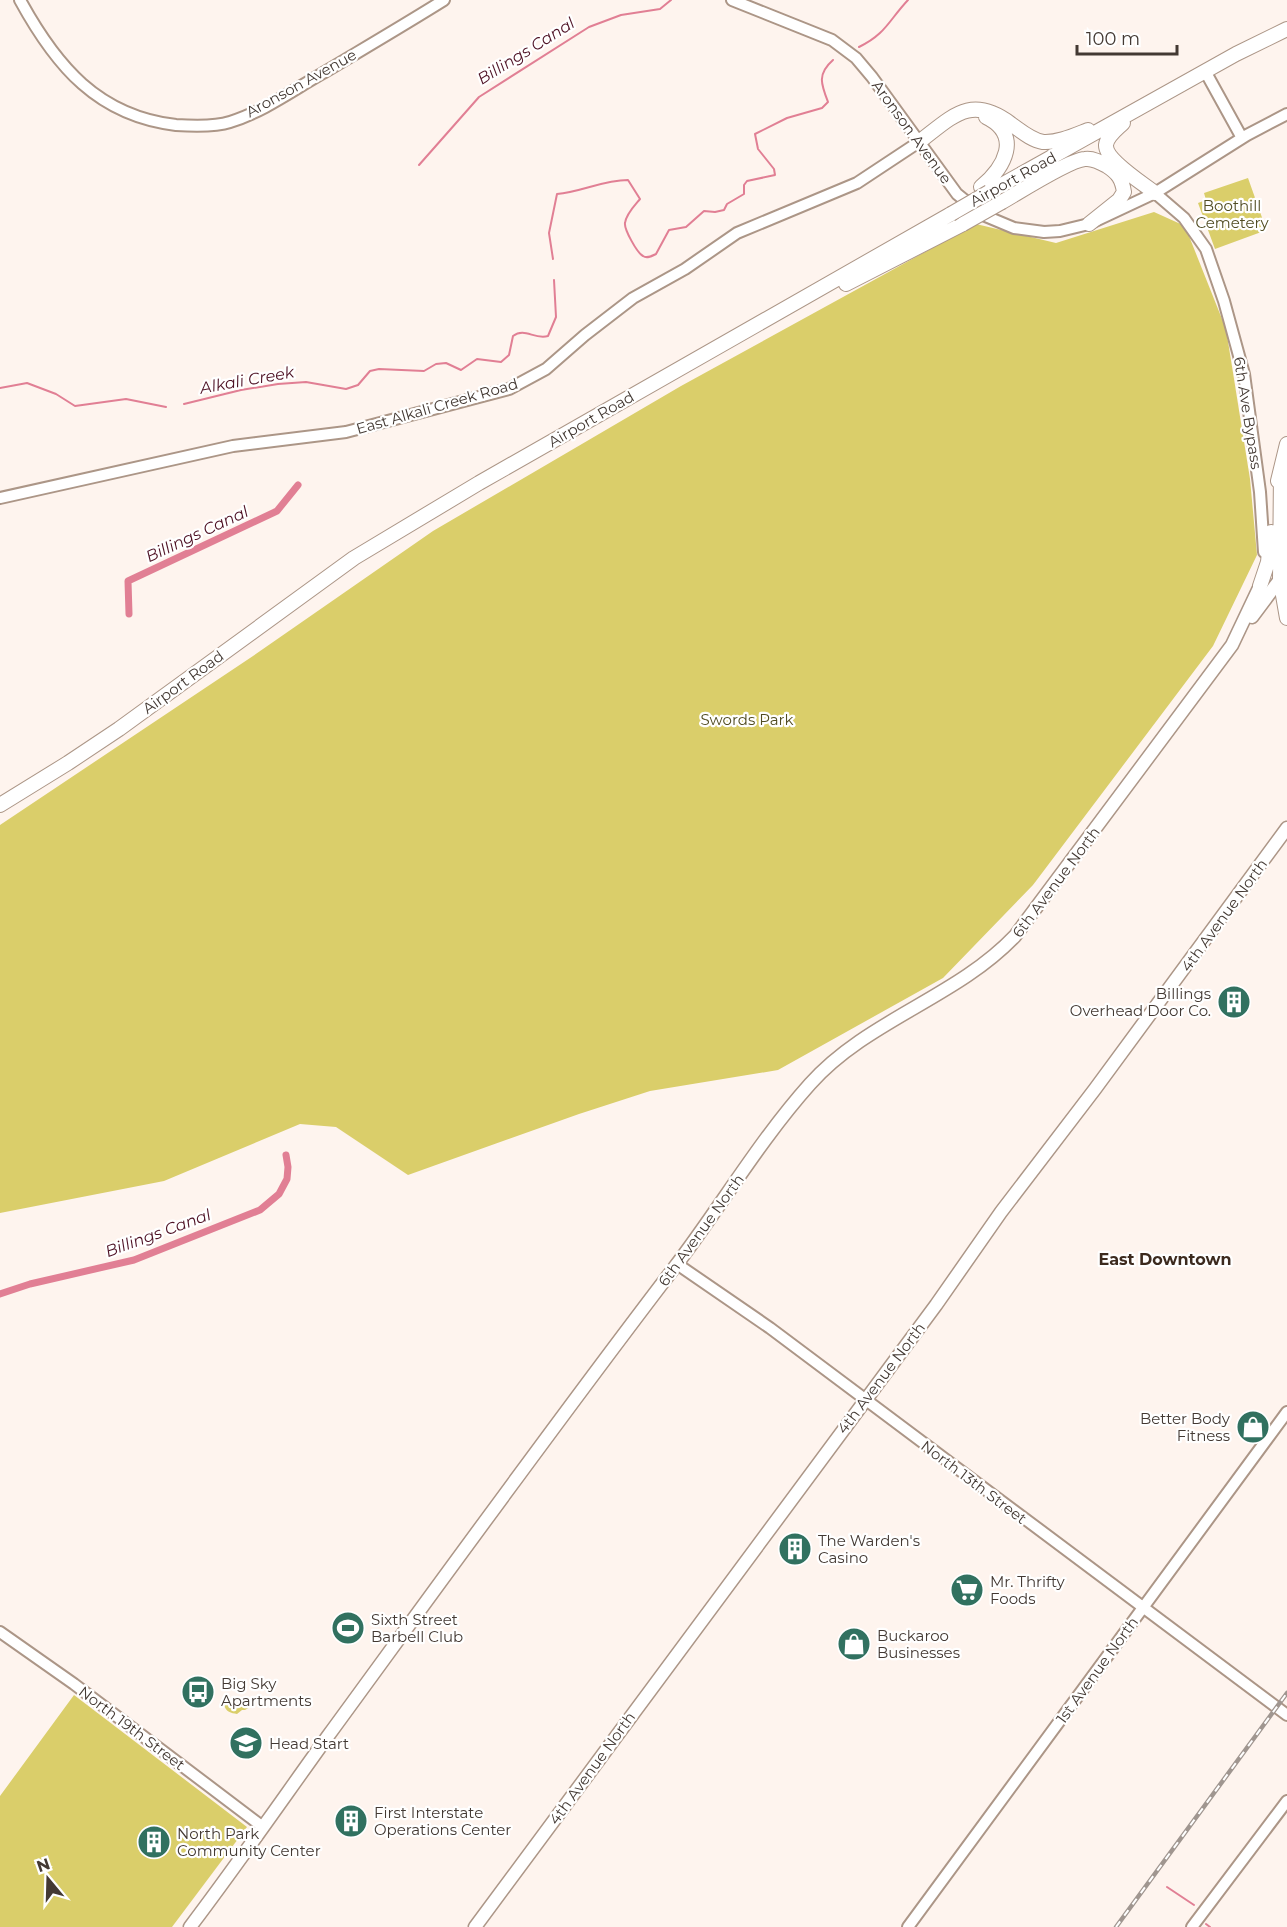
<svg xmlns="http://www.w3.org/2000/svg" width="1287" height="1927" font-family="Montserrat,sans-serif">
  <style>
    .green { fill: #dace6a }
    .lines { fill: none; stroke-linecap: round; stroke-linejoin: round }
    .stream { stroke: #e17f94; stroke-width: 2 }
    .canal { stroke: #e17f94; stroke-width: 7 }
    .secondary-casing { stroke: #ac9687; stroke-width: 14 }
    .primary-casing { stroke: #ac9687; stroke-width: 15 }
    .highway-casing { stroke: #ac9687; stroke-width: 16 }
    .secondary { stroke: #fff; stroke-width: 10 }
    .primary { stroke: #fff; stroke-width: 12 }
    .highway { stroke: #fff; stroke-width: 14 }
    .rail-casing { stroke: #a09690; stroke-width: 4.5 }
    .rail { stroke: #fff; stroke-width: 2; stroke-dasharray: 7; stroke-linecap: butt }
    .highway-bridge-casing { stroke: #ac9687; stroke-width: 16; stroke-linecap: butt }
    .highway-bridge { stroke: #fff; stroke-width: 14 }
    .labels { text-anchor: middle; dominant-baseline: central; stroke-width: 4.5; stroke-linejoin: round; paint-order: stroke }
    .street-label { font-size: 15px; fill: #433933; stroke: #fff }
    .park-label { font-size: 15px; fill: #514c22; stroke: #fff }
    .poi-label { font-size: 15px; fill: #433933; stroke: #fff; text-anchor: start }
    .water-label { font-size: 16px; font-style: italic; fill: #4d1023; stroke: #fff }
    .neighbourhood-label { font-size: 16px; font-weight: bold; fill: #3c2a1e; stroke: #fff }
  </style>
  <rect width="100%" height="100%" fill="#fef4ee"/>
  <!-- green -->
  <path class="green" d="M1248 178 1265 226 1264 231 1215 249 1198 203 1206 200 1204 193Z
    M1154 212 1185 226 1226 329 1250 479 1257 555 1213 646 1033 885 943 978 778 1070 650 1091 579 1114 408 1175 336 1127 300 1124 164 1181 0 1213V825L253 656 433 531 681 386 976 224 1056 243Z
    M74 1695 247 1827 172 1927H0V1796Z
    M229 1699 237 1704 244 1700 250 1701 252 1706 245 1710H242L237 1714C231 1713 226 1712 224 1705Z"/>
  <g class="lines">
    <!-- stream -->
    <path class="stream" d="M859 47C886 34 889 20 908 0
      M419 165 479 97 589 27 621 15 660 9 671 0
      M553 259 549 233 557 194C581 192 603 180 628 180L640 199C635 205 626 214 625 223 624 229 637 253 643 256 647 259 652 256 656 254L669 230 686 227 704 211 715 212 724 210 727 204 744 194V185L747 181 775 175 774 169 758 149 755 134 787 118 822 108 828 102C821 84 817 74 833 60
      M0 388 27 383 56 394 75 406 126 399 166 407
      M184 404 241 390 278 384 306 382 346 389 358 385 370 371 379 369 424 371 436 364 446 363 461 370 477 359 501 362 509 355 513 336C525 327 534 340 548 336L556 317 554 280
      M1167 1887 1194 1905
      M1206 1924 1210 1927"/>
    <!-- canal -->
    <path class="canal" d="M129 614 128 581 277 511 298 485
      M0 1294 30 1284 134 1260 260 1210 279 1194 287 1179 288 1167 286 1155"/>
    <!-- secondary casing -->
    <g class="secondary-casing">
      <path id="secondary" d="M20 0C56 66 98 116 176 125 192 126 215 127 230 122 263 112 293 90 323 73 363 49 404 25 444 0
        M732 0 832 40 856 58 872 77 957 194 983 215 1014 228 1044 232 1060 231 1089 224 1155 193 1247 135 1287 114
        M1205 71 1242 138
        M1155 193 1184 218 1206 249 1224 301 1244 374 1260 492 1264 552
        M0 498 233 446 346 432 509 389 546 369 585 335 633 298 685 269 737 233 857 183 919 142
        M677 1264 770 1328 1287 1715
        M0 1632 74 1684 263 1827
        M908 1927 1287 1412
        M1192 1927 1287 1801"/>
    </g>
    <!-- primary casing -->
    <g class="primary-casing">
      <path id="primary" d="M1252 617 1287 570
        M190 1927C237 1865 282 1800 328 1736 442 1580 556 1422 674 1268 720 1208 759 1141 810 1084 867 1020 956 998 1015 936L1232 645 1260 586
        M475 1927 936 1305 1001 1212 1095 1089 1287 828"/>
    </g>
    <!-- highway casing -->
    <g class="highway-casing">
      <path id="highway" d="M1123 123C1117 129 1107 136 1106 145 1105 160 1144 184 1155 193
        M919 142C953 116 971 94 1011 124 1021 131 1031 140 1043 142 1058 143 1075 135 1088 130
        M981 187C1004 168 1023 135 986 117
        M989 192 1236 54 1287 29
        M1002 202C1018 193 1069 160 1085 159 1093 158 1100 162 1107 166 1118 173 1122 179 1124 192L1119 200 1089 224
        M846 284 963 224
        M1281 472 1280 578 1287 618
        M1278 481 1287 444
        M1260 586 1268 562 1271 532
        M0 805 68 763 119 729 354 558 479 483 951 214"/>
    </g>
    <!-- secondary -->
    <use href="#secondary" class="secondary"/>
    <!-- primary -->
    <use href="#primary" class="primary"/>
    <!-- highway -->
    <use href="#highway" class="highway"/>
    <!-- rail casing -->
    <g class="rail-casing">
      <path id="rail" d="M1116 1927 1287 1693"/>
    </g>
    <!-- rail -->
    <use href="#rail" class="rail"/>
    <!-- highway-bridge casing -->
    <g class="highway-bridge-casing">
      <path id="highway-bridge" d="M951 214 989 192
        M963 224 1002 202"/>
    </g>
    <!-- highway-bridge -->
    <use href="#highway-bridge" class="highway-bridge"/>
  </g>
  <!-- icons -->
  <defs>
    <g id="building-disc" transform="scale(1.725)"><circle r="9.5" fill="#317160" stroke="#fff"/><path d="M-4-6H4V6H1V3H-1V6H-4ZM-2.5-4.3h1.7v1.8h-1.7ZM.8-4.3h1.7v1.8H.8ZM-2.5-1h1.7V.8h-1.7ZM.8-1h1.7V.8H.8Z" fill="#fff"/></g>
    <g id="shop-disc" transform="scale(1.725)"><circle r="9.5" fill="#317160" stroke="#fff"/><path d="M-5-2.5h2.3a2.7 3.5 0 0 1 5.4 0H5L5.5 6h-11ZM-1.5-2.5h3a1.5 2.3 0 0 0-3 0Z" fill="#fff"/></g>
    <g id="supermarket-disc" transform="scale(1.725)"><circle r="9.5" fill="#317160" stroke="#fff"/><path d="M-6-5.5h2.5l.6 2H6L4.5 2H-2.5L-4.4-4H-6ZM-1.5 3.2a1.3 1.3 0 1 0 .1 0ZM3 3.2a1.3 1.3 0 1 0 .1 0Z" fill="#fff"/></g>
    <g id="stadium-disc" transform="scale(1.725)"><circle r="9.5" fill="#317160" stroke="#fff"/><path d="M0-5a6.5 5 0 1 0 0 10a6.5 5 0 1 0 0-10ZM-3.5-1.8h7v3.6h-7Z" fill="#fff"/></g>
    <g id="bus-disc" transform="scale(1.725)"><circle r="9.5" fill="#317160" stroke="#fff"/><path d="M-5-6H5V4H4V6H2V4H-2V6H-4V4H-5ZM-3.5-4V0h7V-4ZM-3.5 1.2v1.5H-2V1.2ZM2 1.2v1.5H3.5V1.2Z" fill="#fff"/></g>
    <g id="school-disc" transform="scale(1.725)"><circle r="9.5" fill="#317160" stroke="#fff"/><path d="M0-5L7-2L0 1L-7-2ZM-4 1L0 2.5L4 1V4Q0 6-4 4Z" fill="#fff"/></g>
  </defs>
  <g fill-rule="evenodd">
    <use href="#building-disc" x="1234" y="1002"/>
    <use href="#shop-disc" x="1253" y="1427"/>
    <use href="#building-disc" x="795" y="1549"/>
    <use href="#supermarket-disc" x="967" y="1590"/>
    <use href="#stadium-disc" x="348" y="1628"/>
    <use href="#shop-disc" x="854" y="1644"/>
    <use href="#bus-disc" x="198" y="1692"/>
    <use href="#school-disc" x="246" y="1743"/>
    <use href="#building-disc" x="351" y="1821"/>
    <use href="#building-disc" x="154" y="1842"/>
  </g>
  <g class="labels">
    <!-- street labels -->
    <g class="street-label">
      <text transform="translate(301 83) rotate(-29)">Aronson Avenue</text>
      <text transform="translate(912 132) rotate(54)">Aronson Avenue</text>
      <text transform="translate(1013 179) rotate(-29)">Airport Road</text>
      <text transform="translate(437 406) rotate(-16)">East Alkali Creek Road</text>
      <text transform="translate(1248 413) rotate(81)">6th Ave Bypass</text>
      <text transform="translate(591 419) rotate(-30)">Airport Road</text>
      <text transform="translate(183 682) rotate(-36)">Airport Road</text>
      <text transform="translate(1056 882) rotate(-53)">6th Avenue North</text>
      <text transform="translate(1224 915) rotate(-54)">4th Avenue North</text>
      <text transform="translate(701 1230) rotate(-54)">6th Avenue North</text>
      <text transform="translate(881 1378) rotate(-53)">4th Avenue North</text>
      <text transform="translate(974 1482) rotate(37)">North 13th Street</text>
      <text transform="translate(1097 1670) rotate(-54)">1st Avenue North</text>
      <text transform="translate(132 1728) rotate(37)">North 19th Street</text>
      <text transform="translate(592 1768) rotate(-54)">4th Avenue North</text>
    </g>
    <!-- park labels -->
    <g class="park-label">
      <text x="1232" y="205">Boothill<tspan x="1232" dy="17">Cemetery</tspan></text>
      <text x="747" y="719">Swords Park</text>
    </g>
    <!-- poi labels -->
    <g class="poi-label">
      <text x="1211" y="993" text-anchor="end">Billings<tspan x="1211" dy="17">Overhead Door Co.</tspan></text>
      <text x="1230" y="1418" text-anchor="end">Better Body<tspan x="1230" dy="17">Fitness</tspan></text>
      <text x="818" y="1540">The Warden's<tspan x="818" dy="17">Casino</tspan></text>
      <text x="990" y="1581">Mr. Thrifty<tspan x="990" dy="17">Foods</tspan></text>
      <text x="371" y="1619">Sixth Street<tspan x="371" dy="17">Barbell Club</tspan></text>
      <text x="877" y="1635">Buckaroo<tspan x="877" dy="17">Businesses</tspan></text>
      <text x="221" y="1683">Big Sky<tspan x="221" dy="17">Apartments</tspan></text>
      <text x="269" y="1743">Head Start</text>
      <text x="374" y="1812">First Interstate<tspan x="374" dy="17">Operations Center</tspan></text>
      <text x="177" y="1833">North Park<tspan x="177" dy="17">Community Center</tspan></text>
    </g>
    <!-- water labels -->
    <g class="water-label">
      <text transform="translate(526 51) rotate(-32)">Billings Canal</text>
      <text transform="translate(247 380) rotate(-10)">Alkali Creek</text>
      <text transform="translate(197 534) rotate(-25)">Billings Canal</text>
      <text transform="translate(158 1233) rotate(-20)">Billings Canal</text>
    </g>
    <!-- neighbourhood labels -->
    <g class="neighbourhood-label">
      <text x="1165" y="1259">East Downtown</text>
    </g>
  </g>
  <!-- north arrow -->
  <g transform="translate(48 1879) rotate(341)" stroke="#ffffff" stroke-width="4.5" paint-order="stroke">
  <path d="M0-4.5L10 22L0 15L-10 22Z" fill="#433933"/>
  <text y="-9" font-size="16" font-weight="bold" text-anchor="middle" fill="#433933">N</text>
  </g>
  <!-- scale -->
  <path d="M1077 45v9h100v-9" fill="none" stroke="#433933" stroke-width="3"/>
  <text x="1086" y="45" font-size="18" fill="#433933" stroke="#ffffff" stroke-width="4.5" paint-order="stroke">100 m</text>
</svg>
